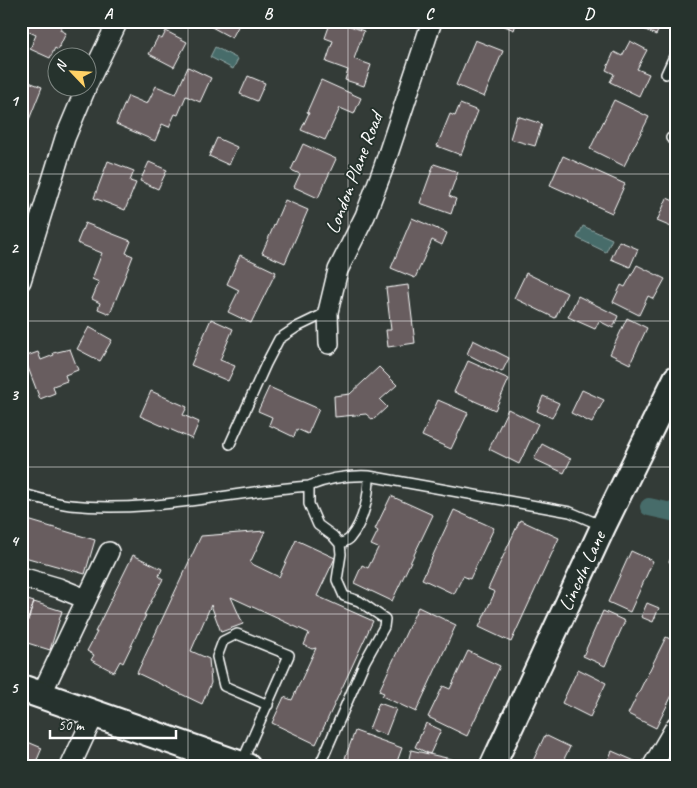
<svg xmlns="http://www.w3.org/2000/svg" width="697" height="788" font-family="Caveat,sans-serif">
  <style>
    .water { fill: #476c6a; stroke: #91a7a6 }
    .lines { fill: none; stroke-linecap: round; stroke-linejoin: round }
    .canal { stroke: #476c6a; stroke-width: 18 }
    .building { fill: #685d5f; stroke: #fff }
    .service-casing { stroke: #fff; stroke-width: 12 }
    .minor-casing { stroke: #fff; stroke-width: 22 }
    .tertiary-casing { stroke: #fff; stroke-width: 28 }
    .secondary-casing { stroke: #fff; stroke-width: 30 }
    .service { stroke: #26332d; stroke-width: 9 }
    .minor { stroke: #26332d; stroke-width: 19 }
    .tertiary { stroke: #26332d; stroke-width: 24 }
    .secondary { stroke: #26332d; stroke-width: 26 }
    .grid { fill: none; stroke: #fff; stroke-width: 1; stroke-opacity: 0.55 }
    .labels { text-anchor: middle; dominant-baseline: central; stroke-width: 4; stroke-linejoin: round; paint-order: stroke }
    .street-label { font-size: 20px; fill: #fff; stroke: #26332d }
    .neatline { fill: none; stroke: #fff; stroke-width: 2 }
    .grid-label { font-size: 16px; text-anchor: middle; font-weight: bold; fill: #fff }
  </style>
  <rect width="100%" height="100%" fill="#333b37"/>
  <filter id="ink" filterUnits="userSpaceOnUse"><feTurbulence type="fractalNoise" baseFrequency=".02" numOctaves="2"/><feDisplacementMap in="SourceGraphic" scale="10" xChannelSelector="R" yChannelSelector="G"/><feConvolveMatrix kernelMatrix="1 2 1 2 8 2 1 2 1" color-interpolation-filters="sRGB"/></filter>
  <g filter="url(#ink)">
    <!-- water -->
    <path class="water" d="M215 47 238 59 233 69 210 57Z
      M583 226 612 239 606 252 577 238Z"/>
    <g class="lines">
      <!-- canal -->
      <path class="canal" d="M649 507 676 513"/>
    </g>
    <!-- building -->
    <path class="building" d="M26 21 64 22 60 30 66 33 58 50 55 48 50 58 30 49 36 35 23 29Z
      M210 21H241L232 38 208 25Z
      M331 21H336L364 31 354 59 371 65 364 86 345 80 348 70 326 62 333 41 325 38Z
      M493 21H517L514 30Z
      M632 21H663L656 35 631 23Z
      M166 31 187 42 174 67 149 54 158 37 162 39Z
      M475 40 503 51 484 97 456 85Z
      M630 41 647 50 637 69 649 74 639 96 610 82 614 74 606 70 614 52 622 56Z
      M188 67 211 78 200 102 186 96 178 115 175 114 169 127 162 124 155 141 116 124 128 96 147 104 156 86 176 94Z
      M248 76 265 83 257 101 240 94Z
      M21 79 42 87 21 140Z
      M321 80 361 98 354 114 340 108 325 140 301 130 309 113 307 112Z
      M614 100 649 117 624 166 590 149Z
      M460 104 478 111 461 155 437 146 450 114 455 116Z
      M517 116 542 124 535 146 510 139Z
      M217 138 237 147 229 165 209 156Z
      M303 144 336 159 318 198 294 187 300 174 291 170Z
      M563 156 625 184 612 213 550 185Z
      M108 161 134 171 130 181 136 183 125 210 94 198Z
      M149 162 167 170 158 189 140 181Z
      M434 164 458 172 449 196 456 199 451 214 420 203Z
      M667 198 676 202V229L657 221Z
      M285 200 308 210 285 263 262 253Z
      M412 218 447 233 442 245 432 240 415 278 391 268Z
      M85 223 131 241 126 253 133 256 110 314 98 309 100 303 92 299 99 282 92 279 102 253 77 243Z
      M619 241 638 249 630 267 611 259Z
      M240 255 276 272 251 323 228 312 239 290 227 284Z
      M637 265 665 279 654 299 648 296 639 315 613 302 621 285 625 287Z
      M526 273 567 293 555 318 514 298Z
      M408 285 415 343 388 347 386 330H391L386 288Z
      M578 296 618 316 613 328 599 321 595 329 568 317Z
      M627 318 647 328 630 364 610 354Z
      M211 319 233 329 220 360 235 366 228 381 191 365Z
      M89 327 112 340 100 361 77 349Z
      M473 340 509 358 502 372 467 354Z
      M70 349 78 370 65 375 67 381 53 386 55 393 40 399 24 357 38 352 41 360 54 355 53 353Z
      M468 361 509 379 495 410 454 392Z
      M379 367 397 385 380 400 387 407 373 420 366 414 335 417 334 396 350 394Z
      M269 387 319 409 308 434 297 429 294 437 269 425 272 417 258 411Z
      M582 390 604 400 592 423 571 413Z
      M151 391 187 407 183 415 199 422 192 439 140 416Z
      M543 396 559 403 552 418 537 411Z
      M438 400 468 413 451 449 422 436Z
      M508 409 538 424 519 464 489 449Z
      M542 444 571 459 564 473 534 459Z
      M391 496 433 515 392 601 354 583 362 565 368 568 378 548 371 545 378 531 375 529Z
      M454 510 494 528 470 579 463 576 454 594 422 579Z
      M21 518 95 540 85 574 21 556Z
      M520 520 559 538 511 642 479 627 495 592 488 589Z
      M265 531 250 563 279 577 296 540 335 558 317 596 373 621 316 744 272 723 284 697 292 700 316 648 312 649 304 645 309 633 231 597 243 624 221 632 211 605 191 651 209 659 211 683 202 704 137 673 201 536Z
      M675 549H676V565L669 562Z
      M631 551 653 561 630 612 608 602Z
      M133 555 162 569 159 576 163 579 144 615H146L123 663 120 661 114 672 91 660 94 655 87 651 97 632H95Z
      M21 598 34 602 21 640Z
      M34 602 62 611 50 650 21 641Z
      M647 603 659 608 653 622 641 617Z
      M418 607 456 625 416 712 382 696 384 693 379 691Z
      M603 611 625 621 605 666 583 656Z
      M666 637 676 642V687L656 728 628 714Z
      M468 651 500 666 467 736 428 717 443 686 450 689Z
      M578 669 606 683 590 717 562 703Z
      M379 703 396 709 386 735 369 729Z
      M426 723 441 730 430 754 415 747Z
      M355 731 402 748 395 767H369L345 758Z
      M545 735 570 747 560 767H540L532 763Z
      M23 740 42 748 34 767H21V743Z
      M411 750 460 761 458 767H407Z
      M612 751 637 762 635 767H605Z"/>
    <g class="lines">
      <!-- service casing -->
      <g class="service-casing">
        <path id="service" d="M666 74 676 52
          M671 138 676 139
          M662 408 676 414
          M230 444 266 364 279 339 297 327 328 312
          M21 494C37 497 53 503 70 505 150 514 229 492 309 486
          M340 544C343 542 348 541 350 538 364 521 369 496 369 476
          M242 762 289 655 237 634 223 641 217 657 224 686 268 705
          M319 767 365 661 384 627 385 619 359 601 344 596 337 580 341 554 340 544 333 536 318 525 309 504V486C329 478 348 475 369 476L570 512 603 526"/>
      </g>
      <!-- minor casing -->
      <g class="minor-casing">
        <path id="minor" d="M88 83 118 21
          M21 281 65 138 86 88
          M329 344 328 312 338 270 365 216 383 169 432 21
          M21 577 59 588 86 599
          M41 695 109 552
          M70 767 95 713
          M652 767 676 726"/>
      </g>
      <!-- tertiary casing -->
      <g class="tertiary-casing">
        <path id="tertiary" d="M492 767 603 527 676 378"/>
      </g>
      <!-- secondary casing -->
      <g class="secondary-casing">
        <path id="secondary" d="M21 688 247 767"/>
      </g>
      <!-- service -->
      <use href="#service" class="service"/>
      <!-- minor -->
      <use href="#minor" class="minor"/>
      <!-- tertiary -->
      <use href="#tertiary" class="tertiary"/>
      <!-- secondary -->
      <use href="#secondary" class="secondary"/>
    </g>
  </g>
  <!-- grid -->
  <path class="grid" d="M188 21V767M348 21V767M509 21V767M21 174H676M21 321H676M21 467H676M21 614H676"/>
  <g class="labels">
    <!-- street labels -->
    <g class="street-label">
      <text transform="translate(354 173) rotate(-69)">London Plane Road</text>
      <text transform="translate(582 571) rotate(-65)">Lincoln Lane</text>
    </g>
  </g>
  <!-- margin -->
  <rect width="697" height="788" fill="none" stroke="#26332d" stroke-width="55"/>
  <!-- north arrow -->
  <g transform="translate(72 72) rotate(295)"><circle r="24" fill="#26332d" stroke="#7d8581"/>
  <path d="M0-4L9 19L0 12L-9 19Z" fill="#ffd166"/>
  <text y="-8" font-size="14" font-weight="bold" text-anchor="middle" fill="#ffffff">N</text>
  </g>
  <!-- scale -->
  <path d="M50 730v8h126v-8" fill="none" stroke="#ffffff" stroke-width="2.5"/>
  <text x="58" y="730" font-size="15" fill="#ffffff" stroke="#26332d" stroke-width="4" paint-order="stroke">50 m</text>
  <rect x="28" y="28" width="642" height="732" class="neatline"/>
  <g class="grid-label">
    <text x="108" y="19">A</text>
    <text x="268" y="19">B</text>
    <text x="429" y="19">C</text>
    <text x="589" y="19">D</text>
    <text x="14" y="106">1</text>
    <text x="14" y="253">2</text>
    <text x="14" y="400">3</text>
    <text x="14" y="546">4</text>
    <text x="14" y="693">5</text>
  </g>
</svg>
